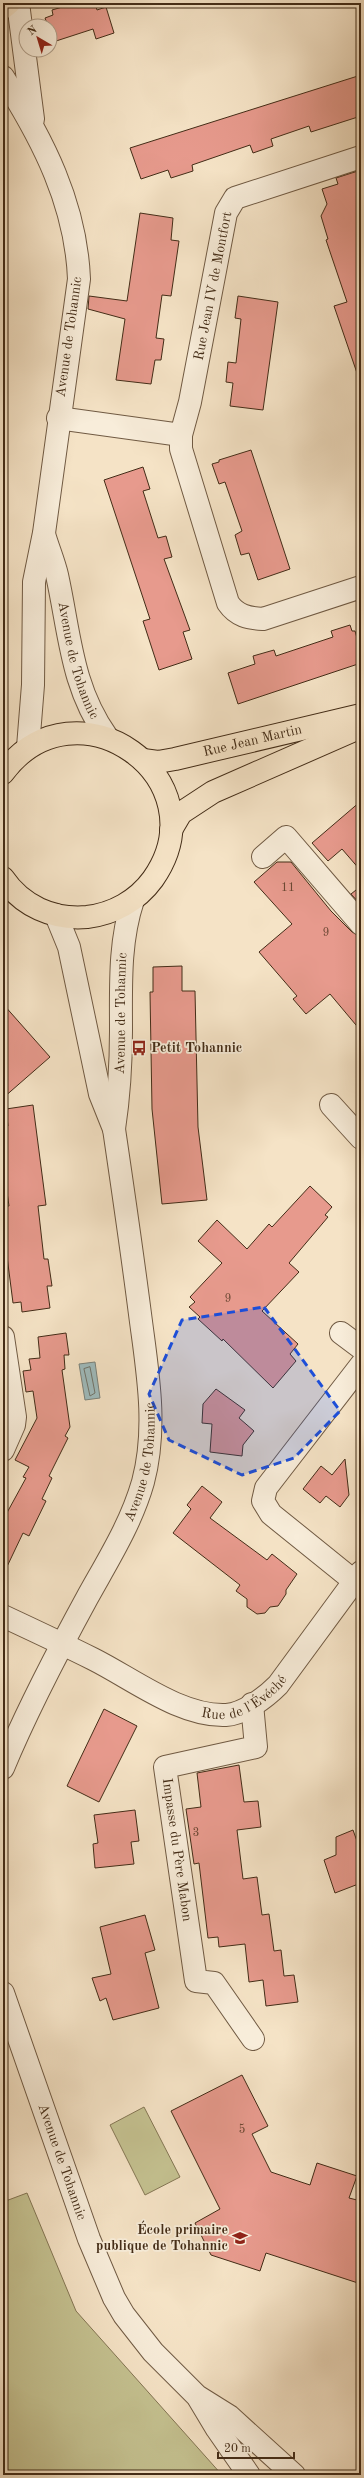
<svg xmlns="http://www.w3.org/2000/svg" width="364" height="2478" font-family="'Old Standard TT',serif">
  <style>
    .green { fill: #c4c190; stroke: #847654 }
    .water { fill: #9fbcbe; stroke: #7a827b }
    .lines { fill: none; stroke-linecap: round; stroke-linejoin: round }
    .shore { stroke: #71746a; stroke-width: 1 }
    .building { fill: #e79a8d; stroke: #432c17 }
    .minor-casing { stroke: #705a43; stroke-width: 24 }
    .major-casing { stroke: #432c17; stroke-width: 24 }
    .minor { stroke: #f8edda; stroke-width: 22 }
    .major { stroke: #f5e3c6; stroke-width: 22 }
    .marked { fill: #1d4ed8; fill-opacity: 0.2; stroke: #1d4ed8; stroke-width: 3; stroke-dasharray: 8 5; stroke-linejoin: round }
    .labels { text-anchor: middle; dominant-baseline: central; stroke-width: 3.5; stroke-linejoin: round; paint-order: stroke }
    .number-label { font-size: 12px; fill: #6c4834 }
    .street-label { font-size: 14px; fill: #432c17; stroke: #f8edda }
    .poi-label { font-size: 14px; font-weight: bold; fill: #432c17; stroke: #f8edda; text-anchor: start }
  </style>
  <rect width="100%" height="100%" fill="#f5e3c6"/>
  <filter id="stains"><feTurbulence type="fractalNoise" baseFrequency=".005" numOctaves="4"/><feColorMatrix values="0 0 0 0 .2 0 0 0 0 .09 0 0 0 0 .02 0 0 0 .5 -.17"/></filter>
  <radialGradient id="worn" r=".72"><stop offset=".6" stop-color="#630" stop-opacity="0"/><stop offset="1" stop-color="#630" stop-opacity=".3"/></radialGradient>
  <!-- green -->
  <path class="green" d="M144 2107 180 2177 145 2195 110 2125Z
    M27 2193 76 2311 222 2475H3V2202Z"/>
  <!-- water -->
  <path class="water" d="M95 1362 100 1398 85 1400 79 1364Z"/>
  <g class="lines">
    <!-- shore -->
    <path class="shore" d="M90 1367 95 1393 90 1396 84 1369Z"/>
  </g>
  <!-- building -->
  <path class="building" d="M76 3H95L97 10 106 7 114 33 96 39 93 29 53 42 50 26H48L45 18 53 15 52 10Z
    M361 75V116L311 132 309 126 271 139 273 146 253 153 250 145 192 165 193 171 171 178 168 170 141 179 130 148Z
    M361 170V375L358 376 334 306 347 302 326 240 328 239 321 216 327 204 322 189 338 184 336 178Z
    M140 213 173 218 171 240 179 241 171 296 162 295 156 338 164 339 161 360H155L151 384 116 380 125 319 88 309 89 296 127 301Z
    M238 296 278 302 263 410 230 406 233 383 226 382 228 362 236 363 241 319 235 318Z
    M251 450 290 569 258 580 249 553 241 555 235 535 242 531 225 482 219 484 212 464 219 462V460Z
    M143 467 150 489 143 491 158 538 166 536 172 557 164 559 190 630 183 632 192 659 159 670 143 621 150 619 104 480Z
    M350 625 352 631H355L361 652V663L238 704 228 673 255 664 253 656 274 650 276 656 333 637 331 631Z
    M361 801V871L342 849 328 861 312 843Z
    M277 862H291L331 911 352 932 361 936V1031L330 994 306 1014 293 999 297 996 259 952 292 924 254 882Z
    M361 886V905L351 894Z
    M182 966V991H195L198 1127 207 1200 162 1204 152 1109 150 992H153V967Z
    M3 1004 50 1057 3 1098Z
    M33 1105 46 1205 38 1206 44 1259H48L52 1286H47L50 1308 22 1312 21 1302 13 1303 3 1225V1206H9L3 1164V1127L8 1126 6 1109Z
    M310 1186 332 1207 325 1215 328 1217 289 1263 299 1272 262 1311 298 1344 290 1354 296 1361 273 1388 223 1339 222 1341 198 1319 200 1317 189 1307 195 1302 190 1297 222 1263 198 1241 217 1220 247 1249 269 1224 272 1227Z
    M66 1333 69 1355H64L65 1369 62 1370 70 1427 65 1436 68 1438 49 1476 52 1478 42 1499 46 1501 29 1536 23 1533 3 1575V1520L26 1478 23 1477 29 1467 15 1460 37 1418 33 1391 26 1392 23 1371 31 1370 29 1359 40 1358 38 1337Z
    M216 1389 245 1410 239 1418 254 1431 243 1445 242 1456 210 1452 212 1424 202 1423 203 1404Z
    M345 1459 349 1495 340 1507 326 1496 320 1503 303 1489 321 1466 332 1475Z
    M202 1486 222 1502 210 1518 267 1560 272 1554 297 1574 286 1590V1594L278 1606 270 1607 265 1613 257 1614 247 1607V1599L236 1591 240 1585 173 1533 191 1509 187 1505Z
    M104 1709 137 1726 99 1802 67 1786Z
    M239 1765 244 1802 258 1801 261 1827 237 1830 243 1879 257 1877 262 1915 269 1914 274 1951 281 1950 284 1976 294 1975 298 2002 266 2006 263 1980 249 1982 245 1944 219 1947 218 1937 208 1938 199 1863 194 1864 186 1809 201 1807 197 1773Z
    M135 1810 139 1841 131 1842 134 1864 95 1868 93 1844 98 1843 94 1815Z
    M353 1830 358 1844H361V1883L335 1893 324 1860 336 1855V1837Z
    M145 1915 155 1950 145 1953 159 2008 113 2020 106 1998 100 2001 92 1978 111 1974 100 1927Z
    M242 2075 268 2126 252 2134 271 2172 310 2185 317 2163 357 2176 349 2198 361 2201V2284L266 2253 260 2271 211 2255 195 2223 220 2209 171 2111Z"/>
  <g class="lines">
    <!-- minor casing -->
    <g class="minor-casing">
      <g id="minor">
        <path d="M18 3 33 119"/>
        <path d="M3 77C43 140 76 204 79 279L44 533 34 582 33 685 28 747"/>
        <path d="M361 157 235 198 226 213 190 402 181 435V449L228 603C237 616 248 618 263 619L361 587"/>
        <path d="M58 418 181 435"/>
        <path id="s1" d="M44 534C48 548 54 562 57 575 70 634 71 686 107 737"/>
        <path d="M263 857 286 837 361 924"/>
        <path d="M331 1105 361 1138"/>
        <path id="s2" d="M114 1129C119 1096 121 1064 121 1031 121 986 119 942 133 900"/>
        <path d="M341 1333 361 1348"/>
        <path d="M3 1337 15 1417 14 1425 3 1450"/>
        <path d="M354 1581 271 1514 263 1501 266 1488 361 1365"/>
        <path id="s3" d="M3 1616C33 1630 63 1644 93 1659 133 1679 181 1717 226 1715 244 1714 266 1697 278 1685L361 1572"/>
        <path id="s4" d="M252 1704 256 1747 165 1767 196 1981 214 1983 253 2039"/>
        <path id="s5" d="M3 1768C27 1710 57 1653 87 1598 108 1560 131 1524 143 1482 158 1426 147 1369 140 1314 132 1252 123 1190 114 1129L100 1094 69 947 56 915"/>
        <path id="s6" d="M3 1993 89 2239 114 2298 124 2315 153 2352 197 2396 229 2416 294 2475"/>
        <path d="M199 2399 217 2429 249 2475"/>
      </g>
    </g>
    <!-- major casing -->
    <g class="major-casing">
      <g id="major">
        <path d="M3 8 9 3"/>
        <path id="s7" d="M143 760 158 762 175 759 361 715"/>
        <path d="M3 773C76 674 223 779 153 879 137 901 113 914 87 917 53 920 22 906 3 878"/>
        <path d="M171 830 181 813 213 792 361 727"/>
      </g>
    </g>
    <!-- minor -->
    <use href="#minor" class="minor"/>
    <!-- major -->
    <use href="#major" class="major"/>
  </g>
  <!-- marked area -->
  <path class="marked" d="M264 1307 340 1411 294 1458 242 1475 169 1440 149 1394 182 1320Z"/>
  <!-- icons -->
  <defs>
    <g id="bus-bare" transform="scale(1.2)"><path d="M-5-6H5V4H4V6H2V4H-2V6H-4V4H-5ZM-3.5-4V0h7V-4ZM-3.5 1.2v1.5H-2V1.2ZM2 1.2v1.5H3.5V1.2Z" fill="#8f2418" stroke="#f8edda" stroke-width="2.5" paint-order="stroke"/></g>
    <g id="school-bare" transform="scale(1.2)"><path d="M0-5L7-2L0 1L-7-2ZM-4 1L0 2.5L4 1V4Q0 6-4 4Z" fill="#8f2418" stroke="#f8edda" stroke-width="2.5" paint-order="stroke"/></g>
  </defs>
  <g fill-rule="evenodd">
    <use href="#bus-bare" x="139" y="1048"/>
    <use href="#school-bare" x="240" y="2238"/>
  </g>
  <g class="labels">
    <!-- number labels -->
    <g class="number-label">
      <text x="288" y="888">11</text>
      <text x="326" y="933">9</text>
      <text x="228" y="1299">9</text>
      <text x="196" y="1833">3</text>
      <text x="242" y="2130">5</text>
    </g>
    <!-- street labels -->
    <g class="street-label">
      <text transform="translate(213 286) rotate(-79)">Rue Jean IV de Montfort</text>
      <text transform="translate(69 337) rotate(-82)">Avenue de Tohannic</text>
      <text stroke="none"><textPath href="#s1" startOffset="131">Avenue de Tohannic</textPath></text>
      <text stroke="none"><textPath href="#s7" startOffset="112">Rue Jean Martin</textPath></text>
      <text stroke="none"><textPath href="#s2" startOffset="116">Avenue de Tohannic</textPath></text>
      <text stroke="none"><textPath href="#s5" startOffset="338">Avenue de Tohannic</textPath></text>
      <text stroke="none"><textPath href="#s3" startOffset="269">Rue de l'Évéché</textPath></text>
      <text stroke="none"><textPath href="#s4" startOffset="220">Impasse du Père Mabon</textPath></text>
      <text stroke="none"><textPath href="#s6" startOffset="179">Avenue de Tohannic</textPath></text>
    </g>
    <!-- poi labels -->
    <g class="poi-label">
      <text x="151" y="1048">Petit Tohannic</text>
      <text x="228" y="2230" text-anchor="end">École primaire<tspan x="228" dy="16">publique de Tohannic</tspan></text>
    </g>
  </g>
  <!-- margin -->
  <rect width="364" height="2478" fill="none" stroke="#f5e3c6" stroke-width="16"/>
  <rect x="4" y="4" width="356" height="2470" fill="none" stroke="#432c17" stroke-width="2"/>
  <rect x="8" y="8" width="348" height="2462" fill="none" stroke="#432c17"/>
  <!-- north arrow -->
  <g transform="translate(38 38) rotate(322)"><circle r="19" fill="#f8edda" stroke="#b0a08c"/>
  <path d="M0-3L7 15L0 10L-7 15Z" fill="#8f2418"/>
  <text y="-6" font-size="11" font-weight="bold" text-anchor="middle" fill="#432c17">N</text>
  </g>
  <!-- scale -->
  <path d="M218 2452v6h76v-6" fill="none" stroke="#432c17" stroke-width="2"/>
  <text x="224" y="2452" font-size="12" fill="#432c17" stroke="#f8edda" stroke-width="3" paint-order="stroke">20 m</text>
  <rect width="100%" height="100%" filter="url(#stains)"/>
  <rect width="100%" height="100%" fill="url(#worn)"/>
</svg>
